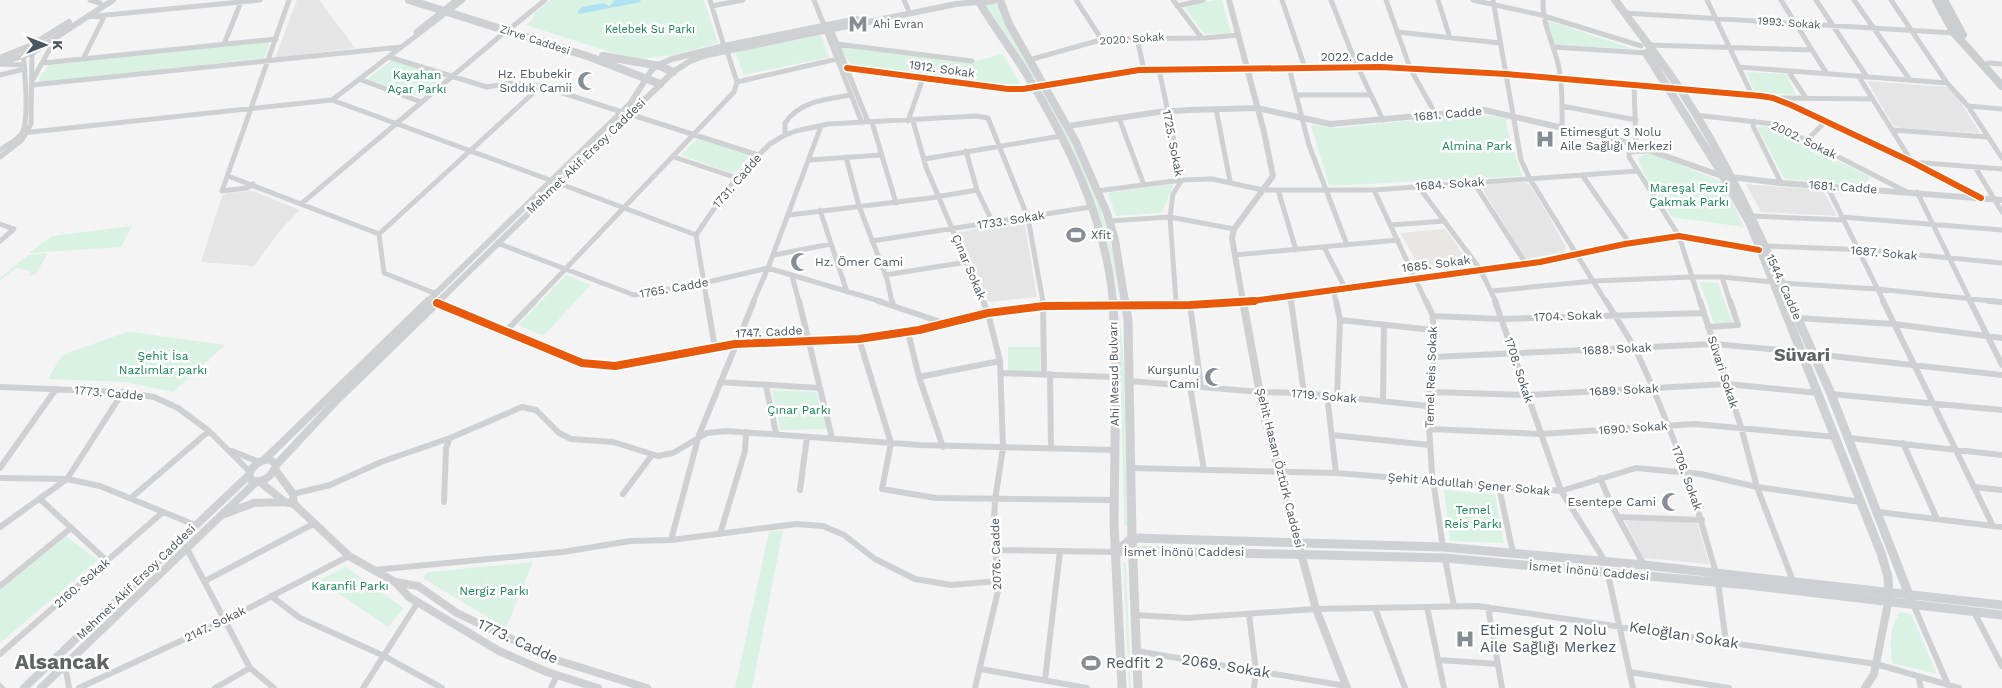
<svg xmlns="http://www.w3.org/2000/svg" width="2002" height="688" font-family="'Work Sans',sans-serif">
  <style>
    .commercial { fill: #e8e7e3 }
    .education { fill: #e6e5e6 }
    .green { fill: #d9f2e3 }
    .water { fill: #aee2f0 }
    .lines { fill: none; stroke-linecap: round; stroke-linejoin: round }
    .minor-far1 { stroke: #ced0d2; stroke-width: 5 }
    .minor { stroke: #ced0d2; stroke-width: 6 }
    .tertiary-far1 { stroke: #ced0d2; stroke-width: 6 }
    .tertiary { stroke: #ced0d2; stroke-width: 8 }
    .secondary-far1 { stroke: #ced0d4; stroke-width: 8 }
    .secondary { stroke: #ced0d4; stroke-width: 9 }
    .primary { stroke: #caced1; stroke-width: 8 }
    .cycleway-far1-casing { stroke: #fff; stroke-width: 9 }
    .cycleway-casing { stroke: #fff; stroke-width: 11 }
    .cycleway-far1 { stroke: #e8590c; stroke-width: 6 }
    .cycleway { stroke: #e8590c; stroke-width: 8 }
    .labels { text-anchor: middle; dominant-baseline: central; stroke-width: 5; stroke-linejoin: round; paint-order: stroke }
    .far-street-label { font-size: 11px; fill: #4a5661; stroke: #fff }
    .far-poi-label { font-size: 11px; fill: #4a5661; stroke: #fff; text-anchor: start }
    .far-park-label { font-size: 11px; fill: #17864f; stroke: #fff }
    .street-label { font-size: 12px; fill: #4a5661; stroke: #fff }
    .poi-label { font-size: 12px; fill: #4a5661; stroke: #fff; text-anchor: end }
    .park-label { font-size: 12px; fill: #17864f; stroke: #fff }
    .near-poi-label { font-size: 15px; fill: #4a5661; stroke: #fff; text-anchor: start }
    .near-street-label { font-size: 15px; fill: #4a5661; stroke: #fff }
    .district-label { font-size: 18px; font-weight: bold; fill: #5f6368; stroke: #fff }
    .near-district-label { font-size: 21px; font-weight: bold; fill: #5f6368; stroke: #fff }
  </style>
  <rect width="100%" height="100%" fill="#f4f4f4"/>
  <!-- commercial -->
  <path class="commercial" d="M1445 229 1471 265 1422 270 1400 233Z"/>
  <!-- education -->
  <path class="education" d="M297 0H319L355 48 275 58Z
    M1867 81 1947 87 1960 101 1980 133 1900 128 1893 125Z
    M1522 182 1529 184 1549 216 1566 248 1564 252 1525 259 1480 185Z
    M1746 184 1823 190 1837 216 1761 212Z
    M253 191 300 210 282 228 254 266 201 262 222 196 228 193Z
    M1024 220 1037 297 988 302 959 232Z
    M1653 520 1697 523 1709 564 1644 558 1625 521Z"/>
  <!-- green -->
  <path class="green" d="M550 0H704L718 43 673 55 642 59 623 56 526 25 533 18 534 14Z
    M1216 0H1222L1231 33 1204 34 1184 6Z
    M996 3 1008 31 1035 78 1033 79 986 4Z
    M1546 20 1634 49 1555 45Z
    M821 35 829 57 744 75 735 52Z
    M270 41 264 58 51 81 41 82 38 80 49 65Z
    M846 47 972 62 1003 54 1022 87 1013 88 852 66 841 49Z
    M392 60 446 77 421 97 366 80Z
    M1746 72 1786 74 1796 95 1755 92Z
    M1040 90H1042C1068 134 1093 180 1107 229 1113 251 1117 274 1120 297H1119C1107 223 1079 154 1040 90Z
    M1477 114 1506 118 1507 129 1522 176 1329 186 1311 125 1338 128Z
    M1759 126 1769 127 1868 176 1869 179 1863 186 1785 179 1758 129Z
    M698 138 751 155 734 174 681 155Z
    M1648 154 1660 157 1723 182 1744 227 1672 217 1644 174 1638 159 1641 156Z
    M1174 184 1163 210 1160 213 1116 216 1108 193Z
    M132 226 121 247 29 253 52 236Z
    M48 253 35 275 28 276 30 271 16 268 0 280V278L28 255Z
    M566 275 591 285 543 336 518 325Z
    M1700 282 1718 283 1732 323H1714Z
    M1119 313 1124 364 1127 526H1124Z
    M127 332H131L225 345 173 392 126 382 48 379 61 357 73 351Z
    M1008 347H1040V371H1008Z
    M772 390 816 392 827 429 780 430Z
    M1444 490 1495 495 1504 543 1450 541Z
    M783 530 752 688H735L769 532Z
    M66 536 98 560 0 643V590Z
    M533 562 506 628 424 579 425 575 429 572Z
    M1123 562 1126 563 1131 688H1129Z
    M346 567 404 608 388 627 319 580Z
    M1901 612 1911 614 1937 674 1892 663C1891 645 1888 627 1901 612Z"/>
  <!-- water -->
  <path class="water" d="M617 0H640L641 2 579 14 578 11 582 7 603 3 609 6 614 2 612 1Z"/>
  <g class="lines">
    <!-- minor-far1 -->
    <path class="minor-far1" d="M90 0 100 3
      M710 0 724 46
      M814 0 824 25
      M904 0 908 9
      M1076 0 1102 40
      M1173 0 1201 37
      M1282 0 1305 68
      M1331 0 1355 61 1383 120
      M1386 0 1410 68 1435 113
      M1438 0 1450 38
      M1473 0 1541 15 1641 46
      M1493 0 1521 160 1530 179 1606 302
      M1543 0C1542 25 1554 44 1559 68 1563 88 1562 107 1562 127
      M1707 0 1752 95
      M1781 0 1827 74
      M1816 0 1867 77
      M1854 0 1910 80
      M1891 0 1947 83 1968 106 2002 158
      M712 6 743 0
      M1177 6 1203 0
      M1624 13 1954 33
      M86 17 260 0
      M512 27 545 0
      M831 29 868 122
      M826 30 862 123
      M416 32 456 0
      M1397 32 1500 43
      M1137 38 1144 70
      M224 44 241 2
      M837 44 972 61
      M1647 45 1812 50
      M1553 47 1646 53
      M389 57 487 87 512 83 541 86
      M83 59 104 17
      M1029 60 1104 39 1205 38 1238 35
      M43 63 276 39
      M1988 63 2002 64
      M0 64 24 65
      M1739 67 1947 83
      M847 68 1008 89 1034 87
      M1289 68 1309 145 1347 245
      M1159 69 1182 180 1173 194 1170 217 1176 302
      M1788 71 1806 98
      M0 75 24 69
      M1859 77 1912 162 2002 169
      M33 79 56 38
      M359 79 421 102
      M737 82 837 59
      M32 85 401 47
      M1634 85 1636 146
      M1680 89 1773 98 1912 162 1981 198
      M1297 95H1369
      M1780 98 1872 99
      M332 100 463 0
      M1562 106 1636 120
      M1968 106 2002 109
      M1216 109 1230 181
      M629 114 758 155
      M1695 115 1774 124 1905 191
      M1119 118 1144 185
      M908 121 923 78
      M913 121 926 167 983 302
      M1754 121 1753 126 1781 183
      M872 122 896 203
      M1892 130 1988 137
      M22 133 332 100 550 180
      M785 135V123C800 101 827 99 851 95
      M1806 141 1826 121
      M0 150C7 145 18 140 22 133 30 118 24 67 23 49
      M966 151 977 190 993 223
      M1647 151 1629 152V157L1679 236 1700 302
      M0 157 22 140 31 124 32 50
      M674 157 737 178
      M846 157 859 206 887 279 892 302
      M924 159 1061 136
      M809 160 881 155
      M1975 167 2002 212
      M1582 175 1630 244
      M228 176 379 234
      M558 183 696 235
      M1474 183 1526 264
      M253 184 247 188 222 191 289 0
      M1418 186 1480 269 1496 302
      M1827 186 1884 302
      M1278 190 1296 250
      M1374 190 1426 302
      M1097 191 1182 180 1212 179 1263 190H1374L1637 171
      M1917 192 1971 302
      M301 204 506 31
      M820 210 847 292
      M789 215 930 198 977 190
      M1752 216 1844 220
      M1842 217 2002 230
      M1110 221 1170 217 1234 229
      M0 224 14 229 0 241
      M1391 225 1445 221
      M872 241 1091 207
      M497 243 634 295 704 283 768 268 883 302
      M1765 246 1869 250 2002 263
      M1324 247 1345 288
      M774 255 831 244
      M1235 255 1398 240
      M885 275 967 262
      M792 276 799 302
      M1722 277 1730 302
      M1781 283 1877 289 2001 302
      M1333 289 1336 302
      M1492 291 1594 281 1692 277H1722L1772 282
      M434 293 384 273 379 234 541 86 622 112
      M1290 295 1291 302
      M534 302 734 92 737 82 727 51
      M707 302 696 235 724 194 746 167 770 144 783 136 796 131 828 124 976 116 988 118 1028 218 1043 302
      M753 302 768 268 821 126"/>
    <!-- minor -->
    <path class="minor" d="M707 301 715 348
      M799 301 832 438
      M878 301 944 323
      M892 301 893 305
      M1043 301 1044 375
      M1176 301V305
      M1291 301 1304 393
      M1336 301 1340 320 1337 397
      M1426 301 1433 316V362L1428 410 1432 473 1443 547
      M1495 301 1561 491 1605 561
      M1606 301 1635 348 1653 388 1687 473 1716 573
      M1700 301 1741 427 1757 487 1793 581
      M1883 301 1993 526
      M1970 301 2002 365
      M1989 301 2002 302
      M1190 305 1201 386
      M1433 316 1502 319 1704 313
      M1797 318 1894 324 2002 338
      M1340 320 1433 330
      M1708 327 1738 325 1730 301
      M507 330 535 301
      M908 332 919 377 943 447
      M859 339 891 443 882 489 936 498 1114 500
      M1814 354 2002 375
      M1433 357 1714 344 1801 352
      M1000 373 1115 377
      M1050 374 1051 448
      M919 377 1000 361
      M1130 381 1260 392 1304 393 1428 406
      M720 382 820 388
      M766 386 776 433
      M1190 386 1204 470
      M0 387 123 392 154 397 178 408 209 431 249 471
      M1430 392 1528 395 1727 384 1818 393
      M1831 394 2002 410
      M1327 395 1336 473
      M1383 401 1384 325
      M1429 429 1540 434 1695 424 1836 437
      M1332 435 1430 445
      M1849 438 2002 455
      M1903 443 1937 519
      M232 451 259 462
      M0 468 56 389
      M1131 468 1336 473 1561 491 1636 468 1701 474 1757 487 1861 502
      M0 478 67 479 100 486 195 525
      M1600 478 1612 506 1644 565
      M1499 487 1513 553
      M1974 487 2002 490
      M800 490 807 437
      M293 494 330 485 381 462 450 438 522 407 536 410 559 433 571 439 613 442 658 456 673 453 707 433 726 431 920 445 1115 450
      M623 494 652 455
      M131 498 209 431
      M40 499 107 561
      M444 502 446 448 450 438
      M1878 512 2002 527
      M1618 517 1702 520
      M0 527 67 479 123 392
      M720 534 745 451 746 432
      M671 540 699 435 754 301
      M186 547 250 668 274 688
      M996 550 1116 552
      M1445 558 1454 606
      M374 570 563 552 630 541 671 540 796 524 823 526 844 535 875 559 915 579 951 585 998 581
      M1607 570 1633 688
      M205 581 315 523
      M1718 583 1726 642
      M0 586 71 528
      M271 596 300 618 382 655 442 688
      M1914 606 1948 685
      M1427 607 1444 688
      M1488 607 1502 688
      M1375 608 1405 688
      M1974 612 2002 666
      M1249 614 1256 671 1254 688
      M1135 615 1187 618 1316 609 1477 606 1876 664 1959 688
      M1136 651 1346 686
      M0 654 163 512
      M1439 660 1498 664
      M65 665 69 688
      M981 669 1087 688
      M1630 672 1729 688
      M1918 676 1921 688
      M1045 680 1060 551
      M0 686 2 688
      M79 688 226 620 349 556
      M215 688 250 668
      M363 688 418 602
      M551 688 557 675
      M975 688 998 591 994 522 995 500 1003 448 1000 361 988 313 983 301"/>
    <!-- tertiary-far1 -->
    <path class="tertiary-far1" d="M1229 0 1264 132 1273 176 1234 229 1232 238 1243 302
      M2 57 32 45 69 22
      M0 63 32 53 113 0
      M1039 86 1139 70 1381 67 1506 74 1680 89
      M1068 126 1158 112 1190 110 1257 108 1330 124 1484 110 1625 142 1722 176 1781 183 2002 200
      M427 302 630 104 651 71 656 66 672 59 724 46 857 19
      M438 302 673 72 690 61 707 55 956 4 979 2
      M1245 302 1540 262 1625 244 1679 236 1759 250"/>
    <!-- tertiary -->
    <path class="tertiary" d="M1243 301 1264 416 1316 609 1347 688
      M437 303 582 363 615 366 735 344 859 339 919 330 988 313 1044 306 1190 305 1254 301
      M268 459 277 464C272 476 265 483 252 481L249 475C252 465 259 461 268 459Z
      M264 460 428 301
      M277 464 335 402 439 301
      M276 471 293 494 294 504
      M260 482 285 502 294 504 349 556 395 582 409 597 499 651 547 672 598 688
      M225 514 254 503 284 502
      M395 582 418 586 457 613 553 659 647 688
      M24 688 249 475
      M41 688 256 482
      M1865 688 1874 674 1888 603"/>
    <!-- secondary-far1 -->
    <path class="secondary-far1" d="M409 0 590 57 660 84
      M978 0C992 24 1009 46 1024 70 1067 140 1106 219 1113 302
      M1000 0 1009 24 1076 142 1107 213 1115 240 1125 302
      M1615 0C1637 30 1660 59 1680 89 1724 156 1758 229 1790 302
      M979 2 993 0
      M1646 53 1719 169 1750 224 1781 302
      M603 56 660 66 673 72"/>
    <!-- secondary -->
    <path class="secondary" d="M1113 301 1116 365 1114 523 1122 688
      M1125 301 1128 320 1132 538 1138 688
      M1781 301 1881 553 1888 577 1889 597
      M1790 301 1831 394 1911 600
      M1116 552 1132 538 1443 547 1644 565 2002 605
      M1116 552 1150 551 1445 558 1748 585 2002 615"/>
    <!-- primary -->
    <path class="primary" d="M1936 0 1954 33 2002 86
      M1944 0 1963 35"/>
    <!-- cycleway-far1 casing -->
    <g class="cycleway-far1-casing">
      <path id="cycleway-far1" d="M847 68 1008 89H1023L1139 70 1381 67 1506 74 1761 96 1773 98 1791 105 1912 162 1981 198
        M1245 302 1540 262 1625 244 1679 236 1759 250"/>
    </g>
    <!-- cycleway casing -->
    <g class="cycleway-casing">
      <path id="cycleway" d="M437 303 582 363 615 366 735 344 859 339 919 330 988 313 1044 306 1190 305 1254 301"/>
    </g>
    <!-- cycleway-far1 -->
    <use href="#cycleway-far1" class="cycleway-far1"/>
    <!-- cycleway -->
    <use href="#cycleway" class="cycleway"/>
  </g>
  <!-- icons -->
  <defs>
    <g id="metro-bare" transform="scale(1.5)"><path d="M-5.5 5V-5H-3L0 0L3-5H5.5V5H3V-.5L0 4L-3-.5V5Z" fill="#868d94" stroke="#fff" stroke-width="2.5" paint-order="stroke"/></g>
    <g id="mosque-bare" transform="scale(1.5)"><path d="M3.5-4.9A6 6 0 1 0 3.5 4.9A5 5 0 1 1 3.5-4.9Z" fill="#868d94" stroke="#fff" stroke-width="2.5" paint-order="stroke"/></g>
    <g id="hospital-bare" transform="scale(1.5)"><path d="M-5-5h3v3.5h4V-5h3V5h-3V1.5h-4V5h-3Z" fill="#868d94" stroke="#fff" stroke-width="2.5" paint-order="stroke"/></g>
    <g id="stadium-bare" transform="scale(1.5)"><path d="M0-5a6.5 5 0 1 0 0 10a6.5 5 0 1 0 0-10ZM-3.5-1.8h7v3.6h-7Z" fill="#868d94" stroke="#fff" stroke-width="2.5" paint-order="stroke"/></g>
  </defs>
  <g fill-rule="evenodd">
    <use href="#metro-bare" x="858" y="24"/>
    <use href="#mosque-bare" x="587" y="81"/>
    <use href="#hospital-bare" x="1545" y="139"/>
    <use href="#stadium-bare" x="1076" y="235"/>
    <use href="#mosque-bare" x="800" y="262"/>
    <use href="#mosque-bare" x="1214" y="377"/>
    <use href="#mosque-bare" x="1671" y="502"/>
    <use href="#hospital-bare" x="1465" y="639"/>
    <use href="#stadium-bare" x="1091" y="663"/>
  </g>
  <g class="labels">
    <!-- far-street labels -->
    <g class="far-street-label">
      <text transform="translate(1789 23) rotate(4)">1993. Sokak</text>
      <text transform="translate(1132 39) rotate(-4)">2020. Sokak</text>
      <text transform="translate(535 40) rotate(18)">Zirve Caddesi</text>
    </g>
    <!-- far-poi labels -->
    <g class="far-poi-label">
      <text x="873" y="24">Ahi Evran</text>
    </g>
    <!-- far-park labels -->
    <g class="far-park-label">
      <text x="650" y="29">Kelebek Su Parkı</text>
    </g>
    <!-- street labels -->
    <g class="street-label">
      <text x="1357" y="57">2022. Cadde</text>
      <text transform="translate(942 69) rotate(8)">1912. Sokak</text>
      <text transform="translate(1448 114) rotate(-5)">1681. Cadde</text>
      <text transform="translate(1804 140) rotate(26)">2002. Sokak</text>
      <text transform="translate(1173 143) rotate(79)">1725. Sokak</text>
      <text transform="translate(586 156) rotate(-44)">Mehmet Akif Ersoy Caddesi</text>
      <text transform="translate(737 181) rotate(-49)">1731. Cadde</text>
      <text transform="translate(1450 184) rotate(-4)">1684. Sokak</text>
      <text transform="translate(1843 187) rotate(4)">1681. Cadde</text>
      <text transform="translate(1011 220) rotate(-9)">1733. Sokak</text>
      <text transform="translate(1884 253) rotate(5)">1687. Sokak</text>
      <text transform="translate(1436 264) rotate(-7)">1685. Sokak</text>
      <text transform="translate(969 267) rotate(67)">Çınar Sokak</text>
      <text transform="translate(1784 287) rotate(66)">1544. Cadde</text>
      <text transform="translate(674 288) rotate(-10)">1765. Cadde</text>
      <text transform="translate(1568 316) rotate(-2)">1704. Sokak</text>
      <text transform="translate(769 332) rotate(-3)">1747. Cadde</text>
      <text transform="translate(1617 349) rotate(-3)">1688. Sokak</text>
      <text transform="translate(1519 370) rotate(72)">1708. Sokak</text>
      <text transform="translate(1723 372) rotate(72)">Süvari Sokak</text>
      <text transform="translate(1114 374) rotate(-91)">Ahi Mesud Bulvarı</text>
      <text transform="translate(1431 377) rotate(-88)">Temel Reis Sokak</text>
      <text transform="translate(1624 390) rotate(-3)">1689. Sokak</text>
      <text transform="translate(109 393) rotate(5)">1773. Cadde</text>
      <text transform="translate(1324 396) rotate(5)">1719. Sokak</text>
      <text transform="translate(1633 428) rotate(-4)">1690. Sokak</text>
      <text transform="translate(1280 468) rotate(76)">Şehit Hasan Öztürk Caddesi</text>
      <text transform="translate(1687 478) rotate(70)">1706. Sokak</text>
      <text transform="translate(1469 484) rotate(5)">Şehit Abdullah Şener Sokak</text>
      <text x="1184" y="552">İsmet İnönü Caddesi</text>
      <text transform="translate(996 554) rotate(-92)">2076. Cadde</text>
      <text transform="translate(1589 571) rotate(5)">İsmet İnönü Caddesi</text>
      <text transform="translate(136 582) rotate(-44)">Mehmet Akif Ersoy Caddesi</text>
      <text transform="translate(82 583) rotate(-41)">2160. Sokak</text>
      <text transform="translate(215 624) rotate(-26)">2147. Sokak</text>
    </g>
    <!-- poi labels -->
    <g class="poi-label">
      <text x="572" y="74">Hz. Ebubekir<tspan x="572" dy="14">Sıddık Camii</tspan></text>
      <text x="1560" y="132" text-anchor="start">Etimesgut 3 Nolu<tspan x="1560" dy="14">Aile Sağlığı Merkezi</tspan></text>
      <text x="1091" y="235" text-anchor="start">Xfit</text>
      <text x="815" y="262" text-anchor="start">Hz. Ömer Cami</text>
      <text x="1199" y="370">Kurşunlu<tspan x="1199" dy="14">Cami</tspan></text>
      <text x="1656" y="502">Esentepe Cami</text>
    </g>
    <!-- park labels -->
    <g class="park-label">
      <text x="417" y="75">Kayahan<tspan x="417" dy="14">Açar Parkı</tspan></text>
      <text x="1477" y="146">Almina Park</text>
      <text x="1689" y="188">Mareşal Fevzi<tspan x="1689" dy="14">Çakmak Parkı</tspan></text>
      <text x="163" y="356">Şehit İsa<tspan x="163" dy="14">Nazlımlar parkı</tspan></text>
      <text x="799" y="410">Çınar Parkı</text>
      <text x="1473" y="510">Temel<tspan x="1473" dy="14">Reis Parkı</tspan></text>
      <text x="350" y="586">Karanfil Parkı</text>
      <text x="494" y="591">Nergiz Parkı</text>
    </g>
    <!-- near-poi labels -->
    <g class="near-poi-label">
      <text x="1480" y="630">Etimesgut 2 Nolu<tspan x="1480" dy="17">Aile Sağlığı Merkez</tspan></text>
      <text x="1106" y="663">Redfit 2</text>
    </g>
    <!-- near-street labels -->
    <g class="near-street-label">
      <text transform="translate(1684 635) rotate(9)">Keloğlan Sokak</text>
      <text transform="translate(518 641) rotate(25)">1773. Cadde</text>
      <text transform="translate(1226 666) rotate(9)">2069. Sokak</text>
    </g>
    <!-- district labels -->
    <g class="district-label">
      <text x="1802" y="354">Süvari</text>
    </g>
    <!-- near-district labels -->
    <g class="near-district-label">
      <text x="62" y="661">Alsancak</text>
    </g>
  </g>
  <!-- north arrow -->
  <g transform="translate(45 45) rotate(90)" stroke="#ffffff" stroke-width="4" paint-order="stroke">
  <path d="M0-4L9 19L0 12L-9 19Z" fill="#4a5661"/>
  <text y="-8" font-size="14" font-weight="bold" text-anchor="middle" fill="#4a5661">K</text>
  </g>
</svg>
